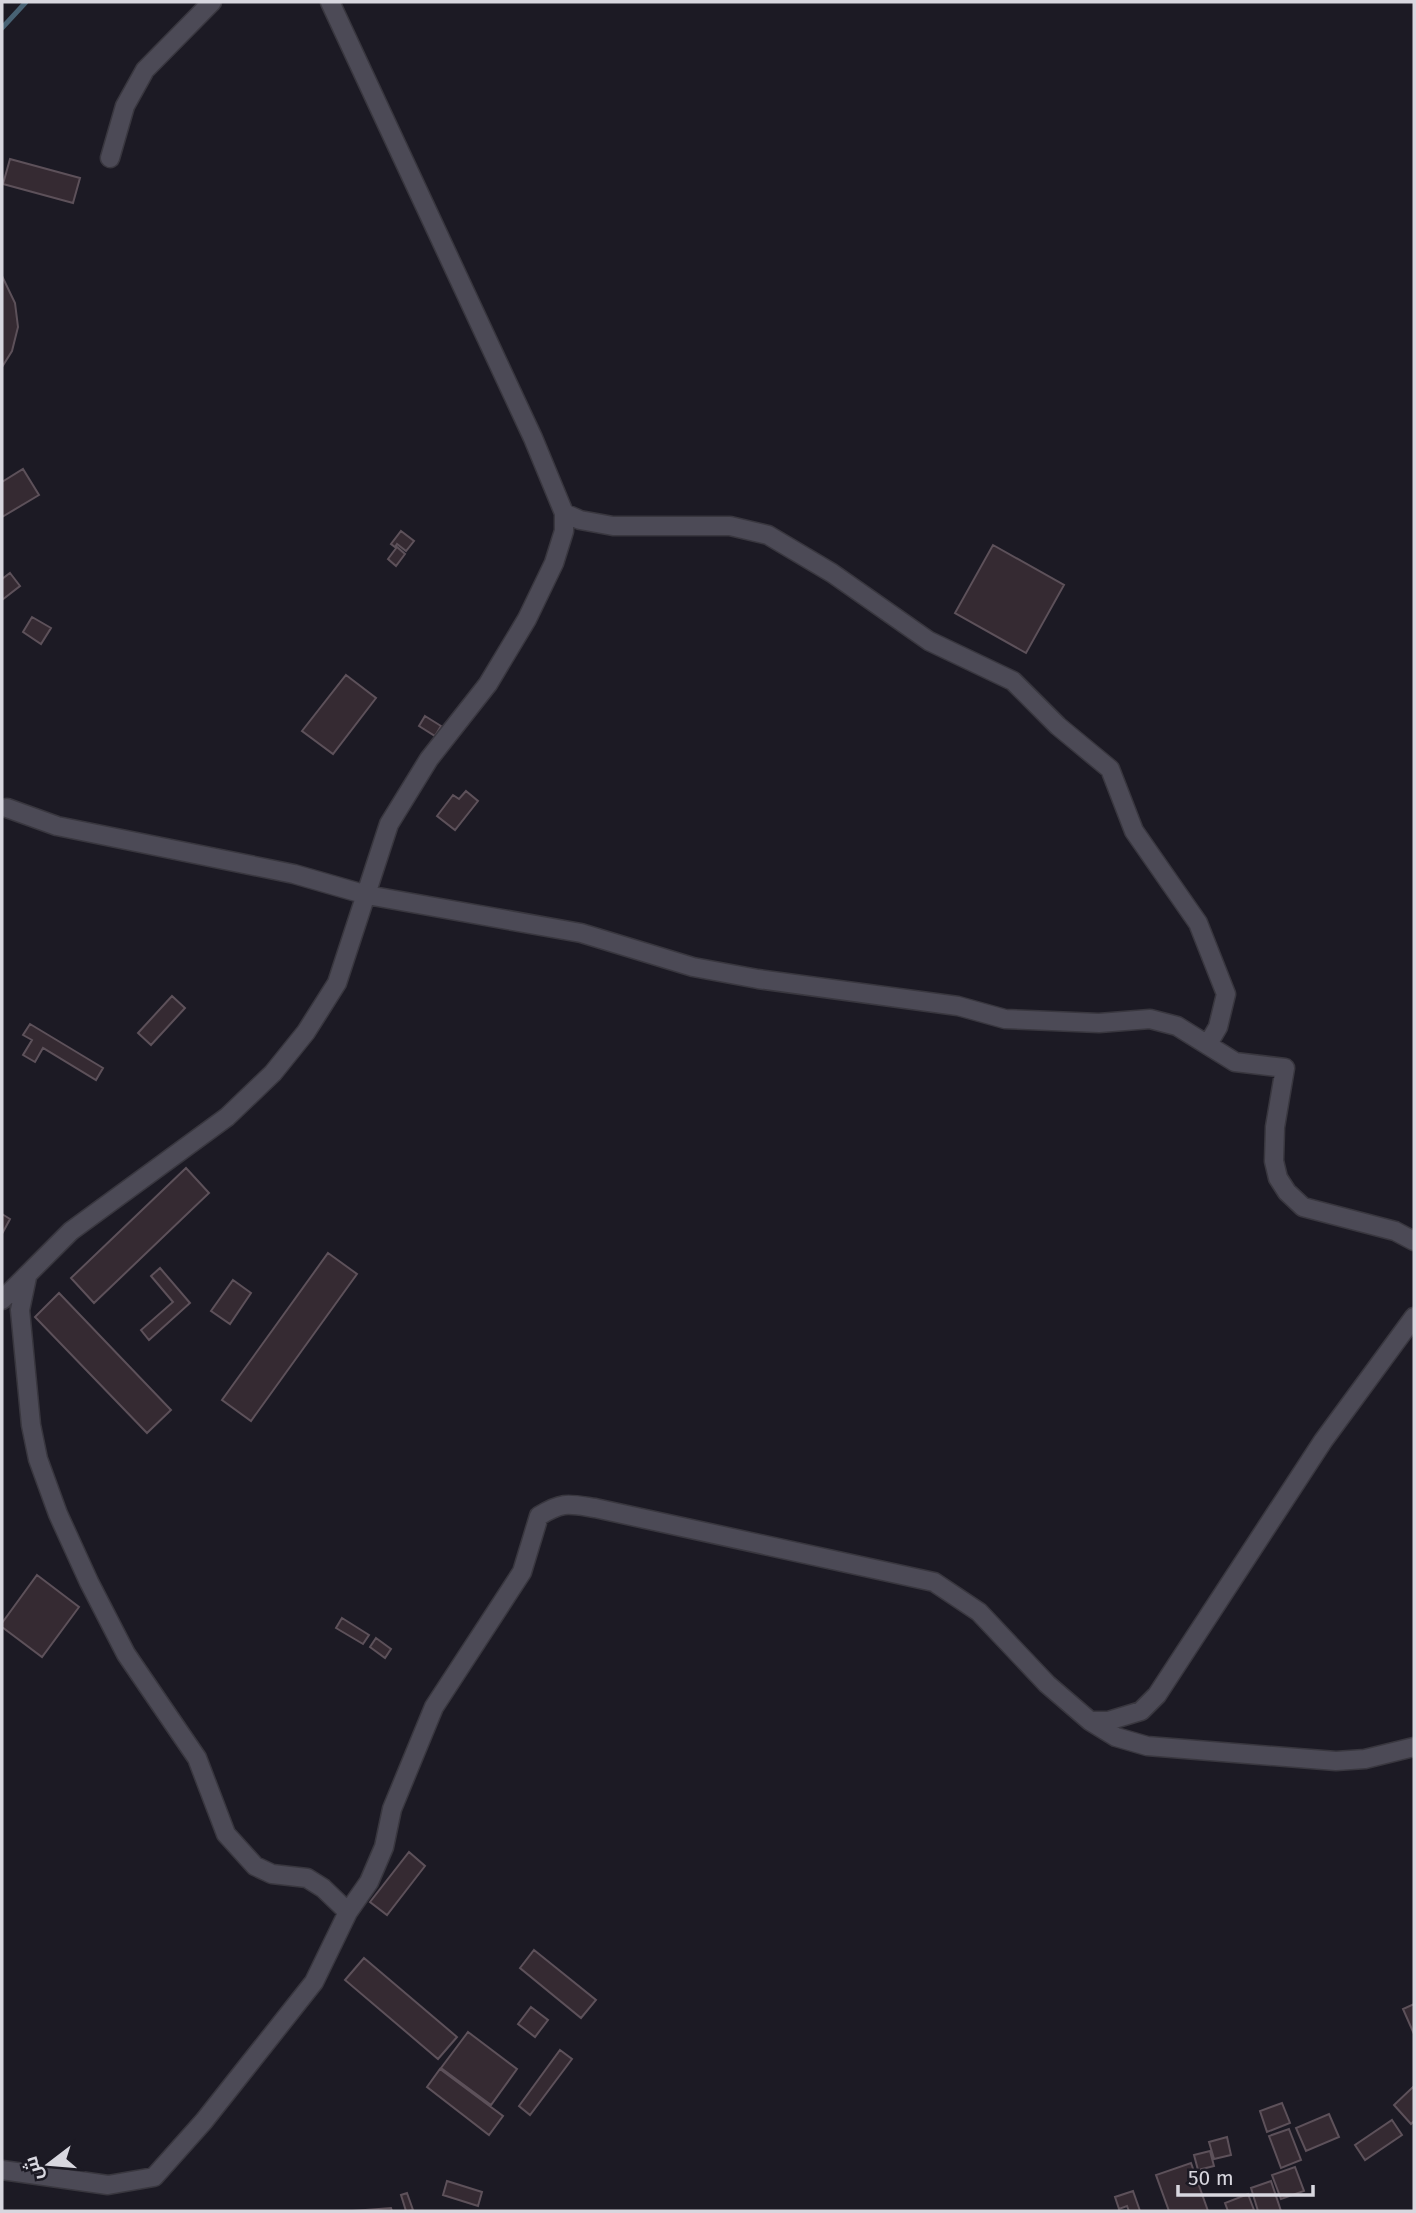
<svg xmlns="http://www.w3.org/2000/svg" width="1416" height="2213" font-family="'Fira Sans',Cairo,sans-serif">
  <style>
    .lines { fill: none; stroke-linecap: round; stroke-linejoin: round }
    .stream { stroke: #486274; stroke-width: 5 }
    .building { fill: #352a32; stroke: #5d515a; stroke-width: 2 }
    .minor-casing { stroke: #39373f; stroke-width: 21 }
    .minor { stroke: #4c4a56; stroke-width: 18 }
  </style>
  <rect width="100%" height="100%" fill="#1c1a24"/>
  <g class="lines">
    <!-- stream -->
    <path class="stream" d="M2 28 26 2"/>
  </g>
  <!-- building -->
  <path class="building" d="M10 159 80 178 73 203 3 184Z
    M2 276 15 303 18 327 12 351 2 367Z
    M23 469 39 495 2 517V482Z
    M401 531 414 541 406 551 397 544 395 547 391 544Z
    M993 545 1064 585 1026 653 955 613Z
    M397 547 405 554 396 566 388 559Z
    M10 573 20 586 2 600V579Z
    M32 617 51 628 41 644 23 632Z
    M346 675 376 698 333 754 302 731Z
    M425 716 441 726 435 736 419 726Z
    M466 791 478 801 455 830 437 816 453 795 459 799Z
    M172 996 185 1008 151 1045 138 1033Z
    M30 1024 103 1068 96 1080 43 1048 35 1062 23 1055 32 1040 23 1035Z
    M186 1168 209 1193 94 1303 71 1278Z
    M2 1214 10 1219 3 1232 2 1231Z
    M328 1253 357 1274 251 1421 222 1400Z
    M160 1268 190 1303 149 1340 141 1330 173 1302 151 1276Z
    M233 1280 251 1293 230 1324 211 1311Z
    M59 1293 171 1410 147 1433 35 1317Z
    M37 1575 79 1607 42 1657 2 1627V1623Z
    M342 1618 369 1635 363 1644 336 1628Z
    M376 1638 391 1649 385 1658 370 1647Z
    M409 1852 425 1866 387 1915 370 1902Z
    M534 1950 596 2000 581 2018 520 1968Z
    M364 1958 457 2037 438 2059 345 1980Z
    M1414 2004V2034L1403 2009Z
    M531 2007 548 2020 535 2037 518 2024Z
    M468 2032 517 2069 491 2105 441 2068Z
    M560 2050 572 2059 530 2115 519 2106Z
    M440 2069 503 2116 489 2135 427 2087Z
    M1414 2086V2121L1411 2124 1394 2105Z
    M1282 2103 1290 2123 1267 2132 1260 2111Z
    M1329 2114 1339 2137 1306 2151 1296 2128Z
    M1392 2120 1402 2135 1365 2160 1355 2145Z
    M1289 2129 1301 2160 1281 2168 1269 2136Z
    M1227 2137 1231 2155 1214 2159 1209 2142Z
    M1210 2151 1214 2166 1198 2170 1194 2155Z
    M1191 2163 1208 2211H1169L1156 2175Z
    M1295 2167 1304 2191 1281 2199 1272 2175Z
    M447 2181 482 2192 478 2206 443 2195Z
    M1271 2181 1281 2211H1258L1251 2188Z
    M1133 2191 1140 2211H1129L1127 2206 1119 2209 1115 2197Z
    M407 2193 413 2210 408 2211H406L401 2195Z
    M1248 2194 1254 2210 1228 2211 1225 2203Z
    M391 2208 392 2211H352Z"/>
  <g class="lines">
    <!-- minor casing -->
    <g class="minor-casing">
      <path id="minor" d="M110 158 125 106 145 70 212 2
        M564 513 580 520 613 526H730L768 535 832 573 929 641 1013 681 1058 726 1110 769 1134 831 1198 923 1226 994 1218 1027 1208 1044
        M7 808 57 826 294 874 367 895 581 933 693 967 758 979 958 1006 1005 1019 1099 1023 1150 1019 1177 1026 1235 1062 1285 1068 1275 1127 1274 1161 1278 1178 1287 1192 1303 1207 1395 1231 1414 1241
        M27 1277 20 1310 31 1425 38 1459 58 1514 89 1582 126 1654 197 1758 226 1834 255 1866 272 1874 307 1878 323 1888 348 1912
        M2 1300 71 1231 227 1117 273 1073 306 1032 337 983 389 824 429 759 488 684 527 619 554 563 564 531V513L533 438 330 2
        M1090 1721H1108L1141 1711 1157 1695 1323 1441 1414 1317
        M2 2170 108 2185 154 2177 204 2121 314 1982 348 1912 369 1882 384 1847 392 1809 434 1707 522 1572 539 1516C563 1501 569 1504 595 1508L934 1582 979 1612 1047 1684 1090 1721 1116 1737 1147 1746 1336 1761 1365 1759 1414 1747"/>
    </g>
    <!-- minor -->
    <use href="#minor" class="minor"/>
  </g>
  <!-- border -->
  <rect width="1416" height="2213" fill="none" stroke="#d8d7df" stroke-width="7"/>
  <!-- north arrow -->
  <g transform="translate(49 2164) rotate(254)" stroke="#1c1a24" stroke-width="5" paint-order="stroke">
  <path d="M0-5L12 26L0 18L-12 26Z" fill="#d8d7df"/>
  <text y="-10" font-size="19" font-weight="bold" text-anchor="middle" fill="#d8d7df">ش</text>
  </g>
  <!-- scale -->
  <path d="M1178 2185v10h135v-10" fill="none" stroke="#d8d7df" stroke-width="3.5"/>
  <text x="1188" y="2185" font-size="21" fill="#d8d7df" stroke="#1c1a24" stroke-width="5" paint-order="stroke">50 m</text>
</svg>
